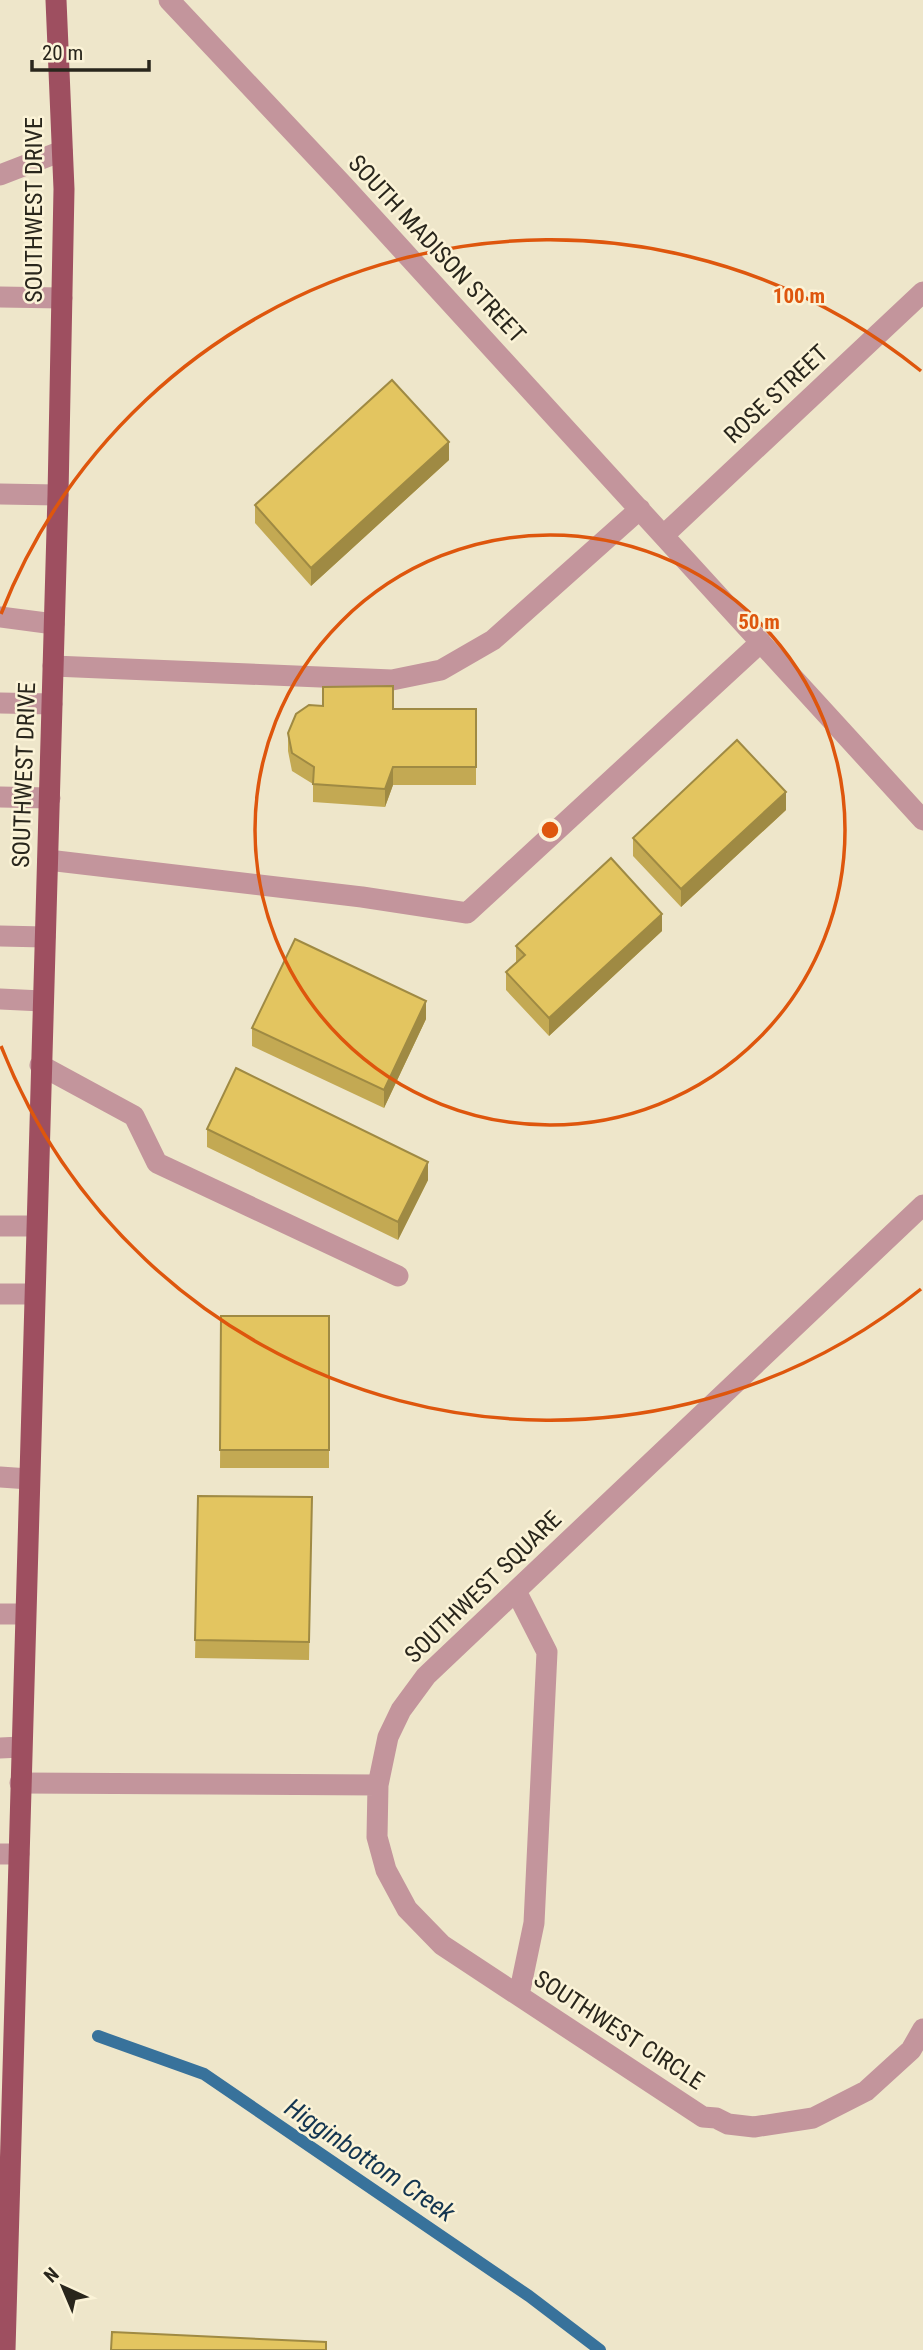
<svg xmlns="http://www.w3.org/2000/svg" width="923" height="2350" font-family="'Roboto Condensed',sans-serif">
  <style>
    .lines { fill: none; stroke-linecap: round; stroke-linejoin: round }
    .stream { stroke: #38729b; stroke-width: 12 }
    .minor { stroke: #c3959c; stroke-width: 21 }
    .major { stroke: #9e4f60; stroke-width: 21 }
    .wall { fill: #c3a953 }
    .shaded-wall { fill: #9f8a43 }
    .building { fill: #e3c560; stroke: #9f8a43; stroke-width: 2 }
    .ring { fill: none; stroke: #de560d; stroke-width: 3.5 }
    .labels { text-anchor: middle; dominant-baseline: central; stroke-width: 5; stroke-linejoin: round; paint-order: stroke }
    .street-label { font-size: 24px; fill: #29261c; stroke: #fbf3d7 }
    .water-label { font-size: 26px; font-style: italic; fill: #133550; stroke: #fbf3d7 }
    .centre { fill: #de560d; stroke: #fbf3d7; stroke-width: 3.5 }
    .ring-label { font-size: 21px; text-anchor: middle; font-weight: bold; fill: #de560d; stroke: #fbf3d7; stroke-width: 5; stroke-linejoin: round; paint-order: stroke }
  </style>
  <rect width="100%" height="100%" fill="#eee6ca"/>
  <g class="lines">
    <!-- stream -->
    <path class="stream" d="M98 2036 204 2074 529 2296 600 2350"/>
    <!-- minor -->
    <path class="minor" d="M169 0 343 185 923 820
      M0 175 62 151
      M0 297 62 298
      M0 494 58 495
      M664 535 923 292
      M0 617 54 624
      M53 666 392 680 441 670 493 640 640 509
      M0 703 52 704
      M0 797 50 798
      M48 860 362 897 467 913 761 642
      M0 936 45 937
      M0 999 42 1001
      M40 1065 134 1116 157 1163 398 1276
      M923 1205 426 1676 401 1710 388 1737 378 1785 377 1837 386 1870 407 1909 442 1945 703 2117 716 2118 728 2124 754 2127 813 2118 866 2091 911 2050 923 2029
      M0 1226H36
      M0 1294H34
      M0 1477 29 1479
      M516 1591 547 1652 534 1923 519 1995
      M0 1614H24
      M0 1748 21 1747
      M20 1783 378 1785
      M0 1854H19"/>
    <!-- major -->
    <path class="major" d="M5 2350 58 495 64 189 56 0"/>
  </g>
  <!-- wall -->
  <path class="wall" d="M449 460 311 586 255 523V505Z
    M393 709H476V785H393L385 807 313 802V784L292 771 288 751V733Z
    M786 810 681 907 633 856V838Z
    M662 931 549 1036 506 990V972L516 963V946Z
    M426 1019 384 1108 252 1046V1028Z
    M207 1129 428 1180 398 1240 207 1147Z
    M221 1316H329V1468H220Z
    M198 1496 312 1497 309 1660 195 1658Z"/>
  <!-- shaded-wall -->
  <path class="shaded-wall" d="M449 442V460L311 586V568Z
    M393 767V785L385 807V789Z
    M786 792V810L681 907V889Z
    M662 914V931L549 1036V1018Z
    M426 1001V1019L384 1108V1090Z
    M428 1162V1180L398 1240V1222Z"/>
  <!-- building -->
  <path class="building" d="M392 380 449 442 311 568 255 505Z
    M393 686V709H476V767H393L385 789 313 784 314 767 292 753 288 733 296 714 309 705 323 706V687Z
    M737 740 786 792 681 889 633 838Z
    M611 858 662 914 549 1018 506 972 525 955 516 946Z
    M295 939 426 1001 384 1090 252 1028Z
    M236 1068 428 1162 398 1222 207 1129Z
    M221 1316H329V1450H220Z
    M198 1496 312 1497 309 1642 195 1640Z
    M112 2332 326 2342V2350H111Z"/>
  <!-- distance rings -->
  <g class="ring">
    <circle cx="550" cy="830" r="295"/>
    <path d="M921 1289A590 590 0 0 1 1 1046M1 614A590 590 0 0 1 921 371"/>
  </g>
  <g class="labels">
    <!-- street labels -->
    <g class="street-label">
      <text transform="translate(34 210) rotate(-90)">SOUTHWEST DRIVE</text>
      <text transform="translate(437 249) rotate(47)">SOUTH MADISON STREET</text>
      <text transform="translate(776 394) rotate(-43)">ROSE STREET</text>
      <text transform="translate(24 775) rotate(-88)">SOUTHWEST DRIVE</text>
      <text transform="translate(483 1587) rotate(-44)">SOUTHWEST SQUARE</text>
      <text transform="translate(619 2030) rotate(33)">SOUTHWEST CIRCLE</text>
    </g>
    <!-- water labels -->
    <g class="water-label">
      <text transform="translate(370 2160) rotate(34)">Higginbottom Creek</text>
    </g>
  </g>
  <circle cx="550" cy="830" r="10" class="centre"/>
  <g class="ring-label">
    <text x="799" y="303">100 m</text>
    <text x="759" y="629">50 m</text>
  </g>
  <!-- north arrow -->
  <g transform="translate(63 2287) rotate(316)" stroke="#fbf3d7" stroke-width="5" paint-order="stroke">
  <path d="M0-5L12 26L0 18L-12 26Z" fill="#29261c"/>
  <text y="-10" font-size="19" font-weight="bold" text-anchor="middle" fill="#29261c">N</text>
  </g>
  <!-- scale -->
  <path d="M32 60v10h117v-10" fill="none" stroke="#29261c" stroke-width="3.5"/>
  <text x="42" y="60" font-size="21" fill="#29261c" stroke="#fbf3d7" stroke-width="5" paint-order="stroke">20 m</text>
</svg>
